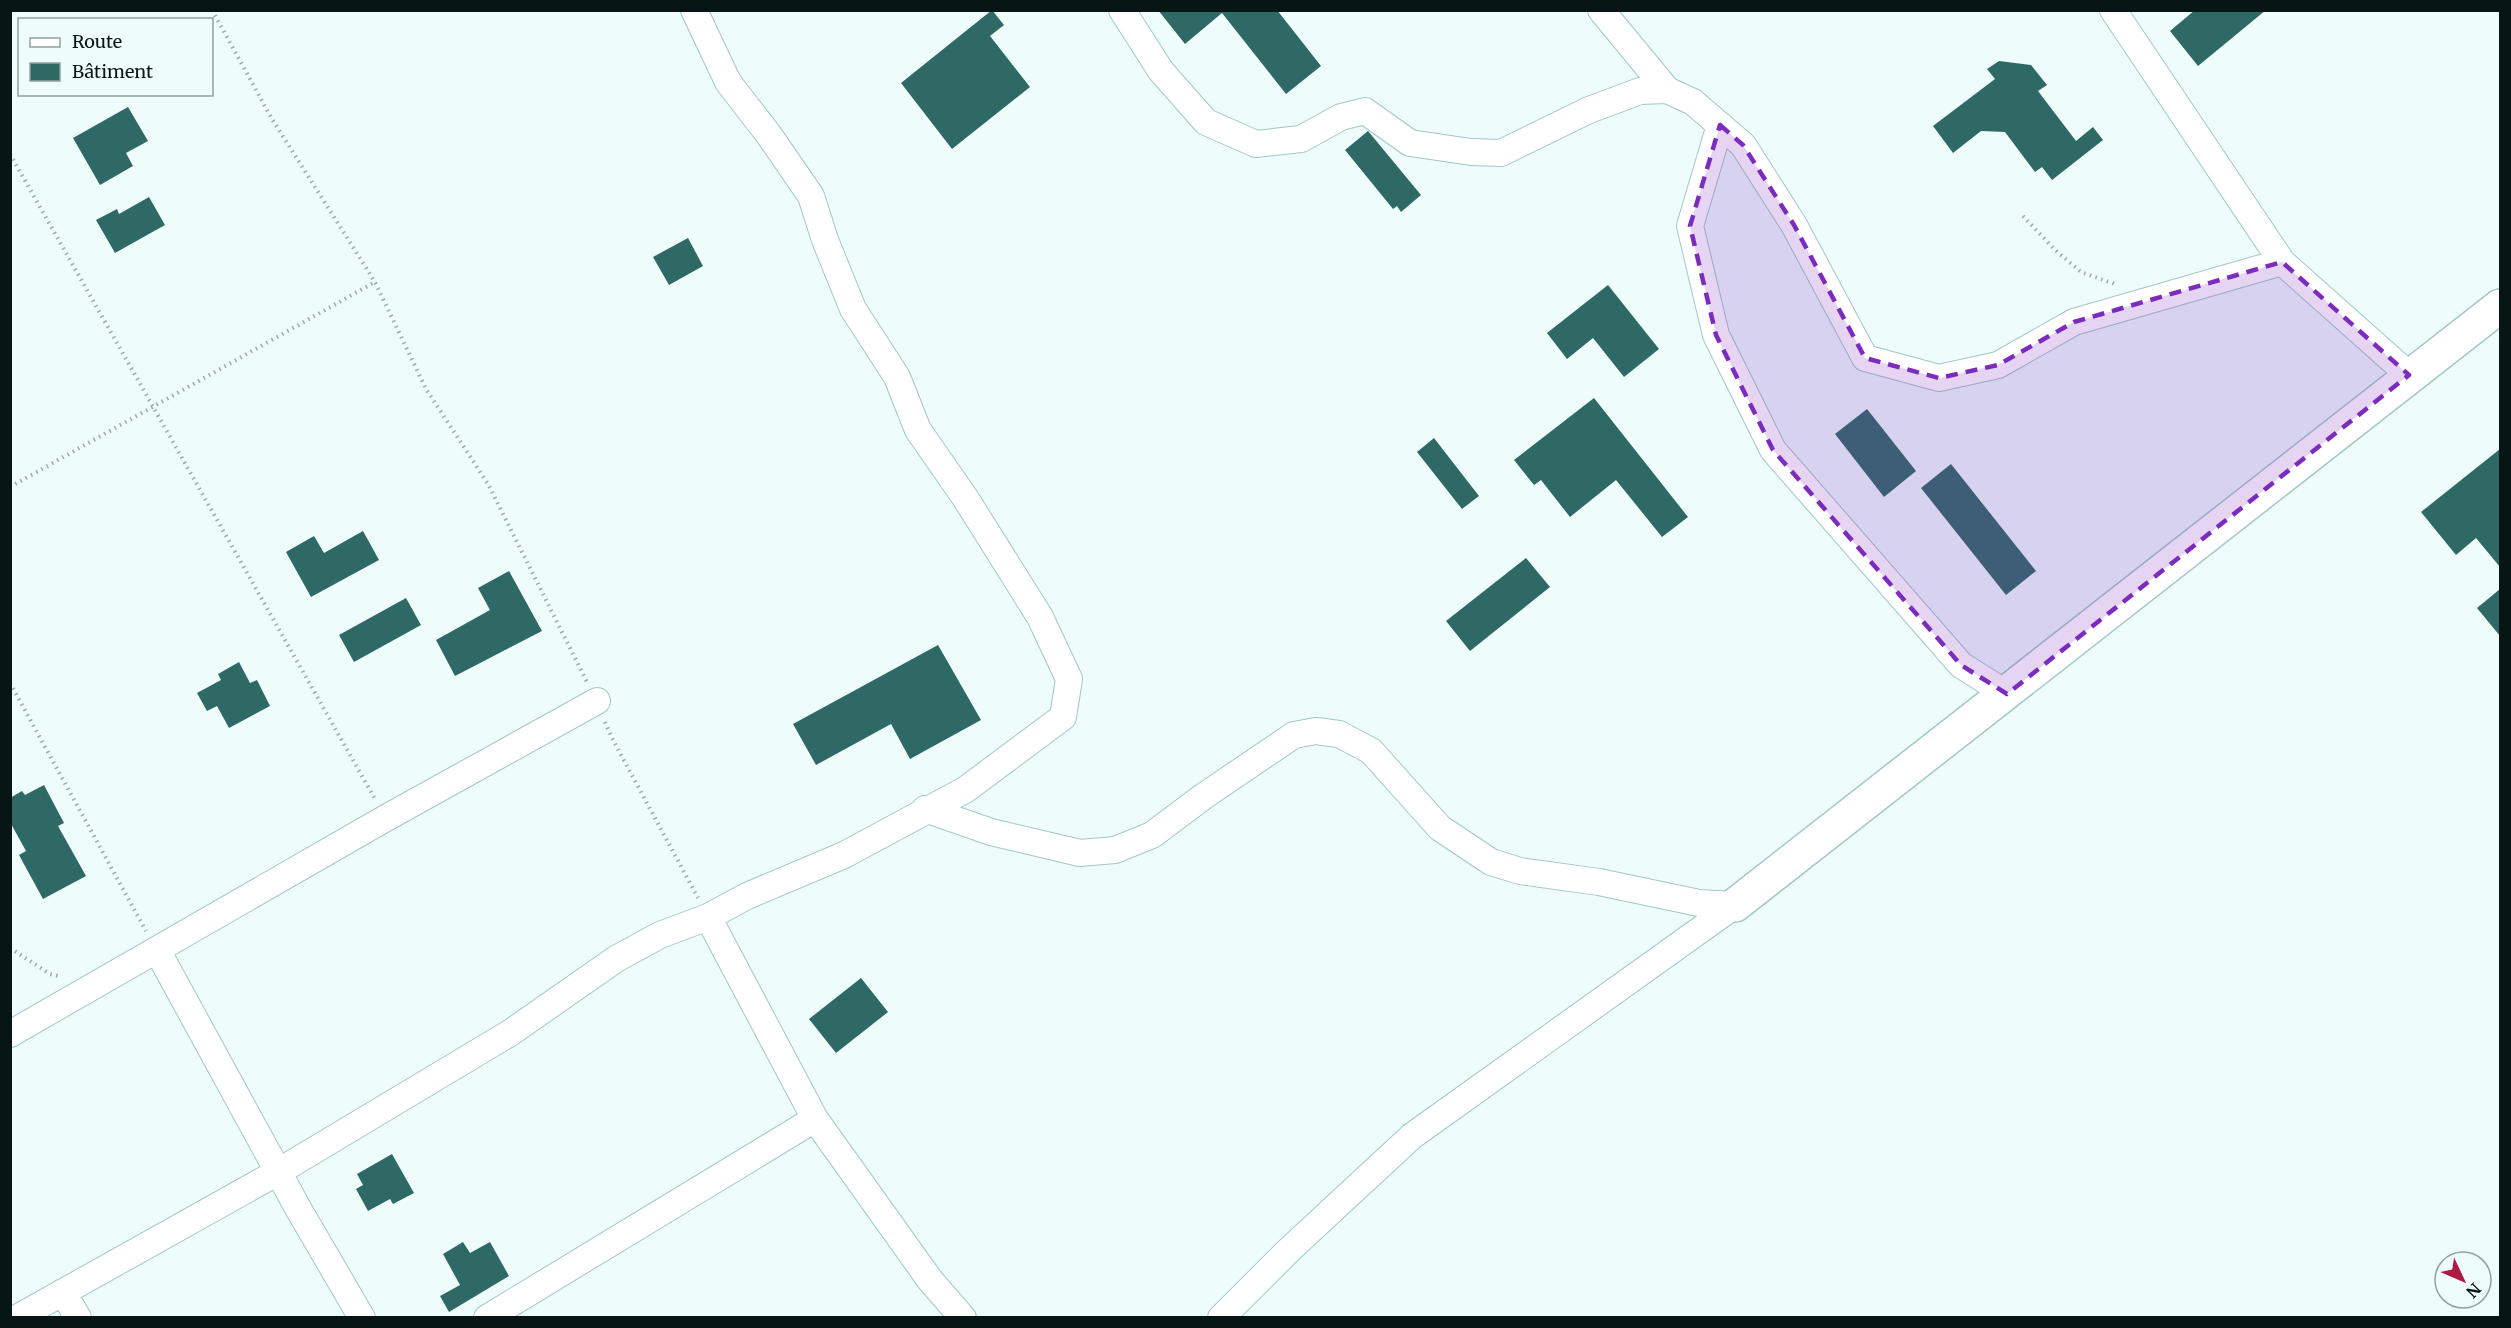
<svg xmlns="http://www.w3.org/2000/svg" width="2511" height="1328" font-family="Merriweather,serif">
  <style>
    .building { fill: #2f6966 }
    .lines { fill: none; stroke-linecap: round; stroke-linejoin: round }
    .street-casing { stroke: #a1c8c6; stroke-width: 28 }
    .secondary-casing { stroke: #a1c8c6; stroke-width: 36 }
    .path { stroke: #9cabaa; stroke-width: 4; stroke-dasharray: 1.5 4.5; stroke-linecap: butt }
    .street { stroke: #fff; stroke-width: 26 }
    .secondary { stroke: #fff; stroke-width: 33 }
    .marked { fill: #7b2cbf; fill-opacity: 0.2; stroke: #7b2cbf; stroke-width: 4.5; stroke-dasharray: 12 8; stroke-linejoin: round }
  </style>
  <rect width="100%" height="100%" fill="#eefdfc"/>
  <!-- building -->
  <path class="building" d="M992 10 1004 25 990 36 1030 87 952 149 901 83Z
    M1158 10H1277L1321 66 1286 94 1222 13 1185 44Z
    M2195 10H2266L2198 66 2170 31Z
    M1999 61 2031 65 2047 85 2038 91 2076 141 2093 127 2103 140 2052 180 2042 167 2035 172 2005 132 1981 131 1953 153 1933 126 1995 79 1987 69Z
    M128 107 148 141 126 153 133 166 100 185 73 138Z
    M1368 131 1421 195 1401 212 1397 206 1393 209 1345 150Z
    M149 197 165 225 115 253 96 220 117 209 119 214Z
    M688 238 703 266 669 285 653 257Z
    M1608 285 1659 349 1624 377 1593 338 1567 359 1547 333Z
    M1594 398 1688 517 1662 537 1616 480 1570 517 1541 480 1534 485 1514 460Z
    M1867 409 1916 471 1884 497 1835 434Z
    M1434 438 1479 496 1462 509 1417 452Z
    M2500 449V567L2476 538 2456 555 2421 512Z
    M1951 464 2036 571 2006 595 1921 488Z
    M363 531 379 560 311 597 286 552 314 536 324 553Z
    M1526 558 1550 587 1470 651 1446 621Z
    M509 571 542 631 455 676 436 640 490 610 478 588Z
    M2500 589V636L2477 608Z
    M406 598 421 625 354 662 339 635Z
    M938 645 981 720 910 759 891 724 816 765 793 724Z
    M239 662 250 683 257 680 270 706 229 728 217 706 207 711 197 693 221 680 218 674Z
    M44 785 64 823 58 826 86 876 43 899 19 855 26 851 10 822V798L22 791 25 795Z
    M861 978 888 1012 836 1053 809 1019Z
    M392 1154 414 1193 393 1204 390 1199 368 1211 356 1189 363 1185 357 1174Z
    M463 1242 470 1253 490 1242 509 1276 449 1312 440 1296 460 1285 443 1254Z"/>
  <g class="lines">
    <!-- street casing -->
    <g class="street-casing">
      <path id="street" d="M1122 10 1161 71 1206 122 1256 144 1301 139 1341 117 1365 111 1410 143 1471 152 1501 153 1589 110 1640 91 1667 90
        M1601 10 1667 90 1693 102 1743 145 1794 225 1865 358 1939 378 1998 365 2074 322 2282 262
        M2113 10 2282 262 2409 375
        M1720 125 1690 226 1716 335 1773 450 1961 665 2007 694
        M925 809 991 832 1080 853 1115 850 1152 835 1204 796 1294 735 1316 731 1339 734 1371 751 1440 828 1491 862 1520 871 1599 882 1699 903 1735 905
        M708 917 815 1119 930 1280 963 1318
        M157 950 299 1210 362 1318
        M10 1034 386 818 597 701
        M63 1292 78 1318
        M17 1318 278 1172 510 1033 616 959 660 935 708 917 747 896 844 855 965 790 1063 717 1069 679 1040 617 966 499 918 430 897 377 853 309 825 240 811 196 769 135 728 82 694 10
        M487 1318 815 1119
        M1221 1318 1288 1251 1412 1136 1735 905"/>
    </g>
    <!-- secondary casing -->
    <g class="secondary-casing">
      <path id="secondary" d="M1735 905 2500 306"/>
    </g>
    <!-- path -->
    <path class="path" d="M212 10 272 119 375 282 426 389 488 484 587 682
      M10 154 375 799
      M2023 216 2055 250 2081 272 2118 285
      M10 487 375 282
      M10 683 146 931
      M605 722 613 740 698 898
      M10 948 50 974 62 977"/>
    <!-- street -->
    <use href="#street" class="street"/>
    <!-- secondary -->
    <use href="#secondary" class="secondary"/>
  </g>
  <!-- marked area -->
  <path class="marked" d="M1720 125 1743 145 1794 225 1865 358 1939 378 1998 365 2074 322 2282 262 2409 375 2007 694 1961 665 1773 450 1716 335 1690 226Z"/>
  <!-- border -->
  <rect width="2511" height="1328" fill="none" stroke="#071515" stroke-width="24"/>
  <!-- legend -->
  <rect x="18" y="18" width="195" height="78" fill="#eefdfc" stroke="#92a0a0" stroke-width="1.5"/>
  <rect x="30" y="38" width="30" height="9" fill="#ffffff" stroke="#92a0a0" stroke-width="1.5"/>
  <text x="72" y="48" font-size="18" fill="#071515">Route</text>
  <rect x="30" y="63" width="30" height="18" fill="#2f6966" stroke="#92a0a0" stroke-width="1.5"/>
  <text x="72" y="78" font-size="18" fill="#071515">Bâtiment</text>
  <!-- north arrow -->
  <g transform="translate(2463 1280) rotate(134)"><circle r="28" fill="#eefdfc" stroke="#92a0a0" stroke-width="1.5"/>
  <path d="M0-4.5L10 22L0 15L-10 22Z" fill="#ae1a43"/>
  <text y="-9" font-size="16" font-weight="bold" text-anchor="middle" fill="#071515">N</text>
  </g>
</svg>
